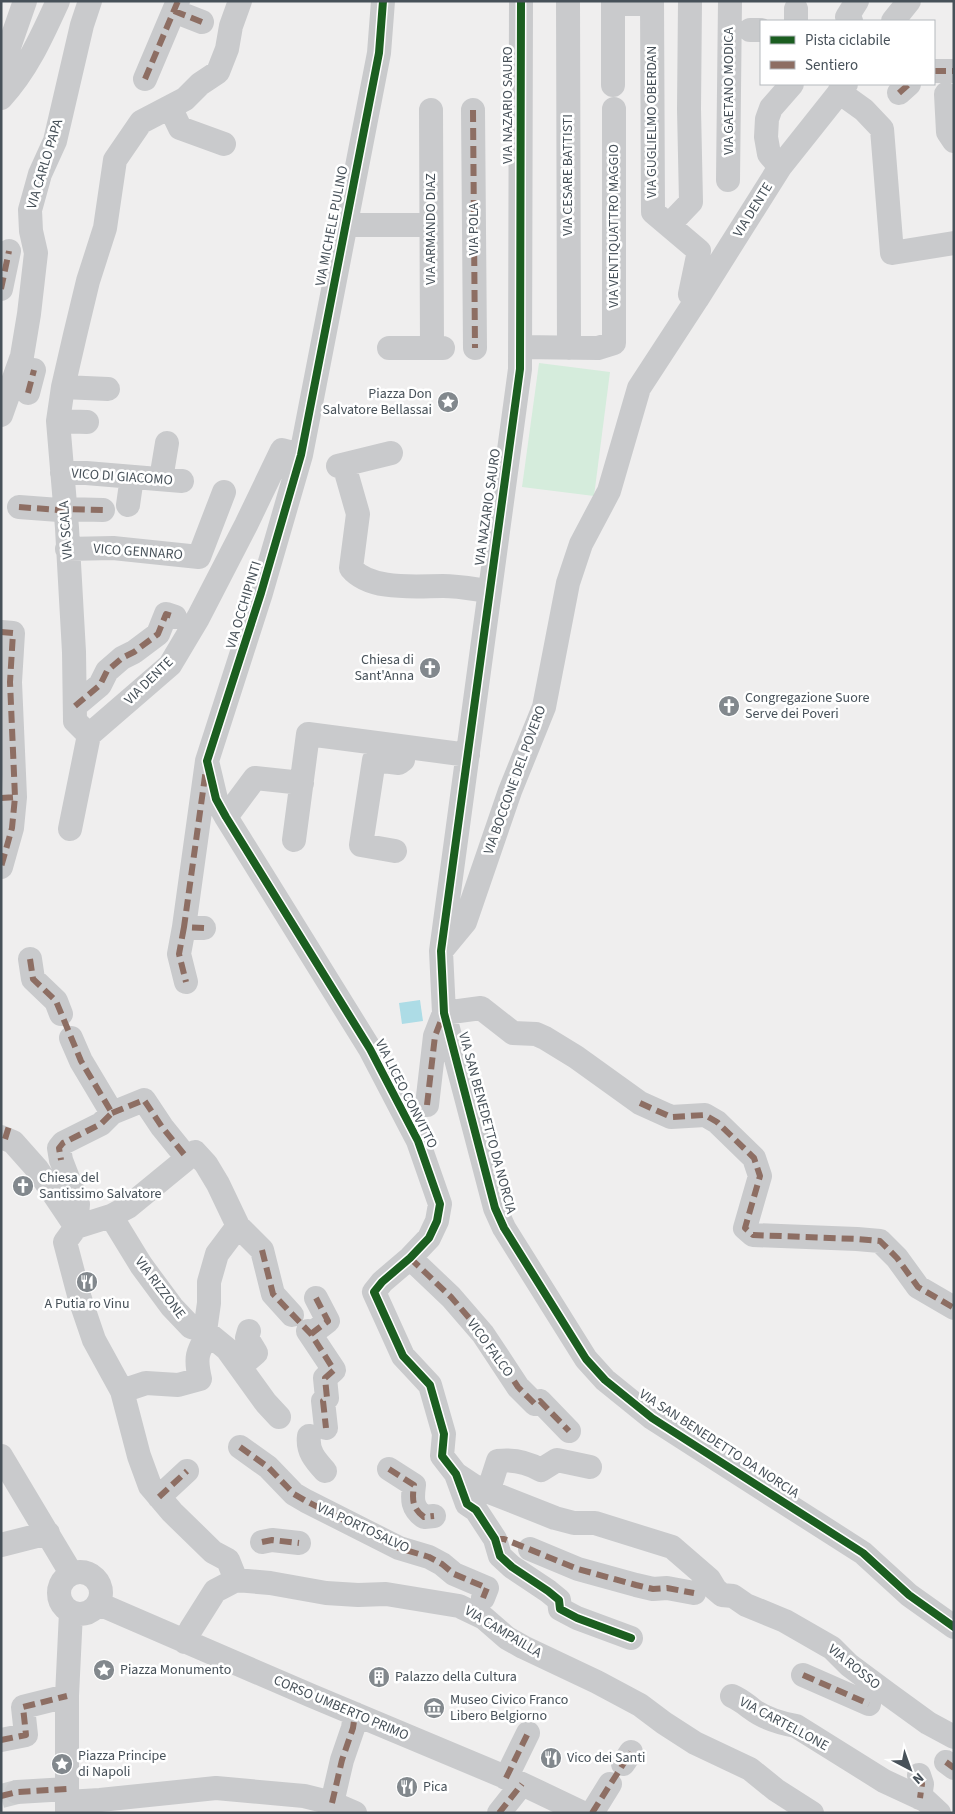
<svg xmlns="http://www.w3.org/2000/svg" width="955" height="1814" font-family="'Source Sans 3',sans-serif">
  <style>
    .green { fill: #d5ecdc }
    .water { fill: #addce6 }
    .lines { fill: none; stroke-linecap: round; stroke-linejoin: round }
    .minor-tunnel { stroke: #cdcfd0; stroke-width: 24; stroke-dasharray: 24 12; stroke-linecap: butt }
    .minor { stroke: #c9cacc; stroke-width: 24 }
    .quiet { stroke: #8d6e63; stroke-width: 6; stroke-dasharray: 12 6; stroke-linecap: butt }
    .cycleway-casing { stroke: #fff; stroke-width: 11 }
    .cycleway { stroke: #1b5e20; stroke-width: 8 }
    .labels { text-anchor: middle; dominant-baseline: central; stroke-width: 5; stroke-linejoin: round; paint-order: stroke }
    .street-label { font-size: 14px; fill: #475159; stroke: #fff }
    .poi-label { font-size: 14px; fill: #475159; stroke: #fff; text-anchor: start }
  </style>
  <rect width="100%" height="100%" fill="#efeeee"/>
  <!-- green -->
  <path class="green" d="M539 363 610 372 594 496 522 487Z"/>
  <!-- water -->
  <path class="water" d="M420 1000 423 1021 402 1024 399 1003Z"/>
  <g class="lines">
    <!-- minor-tunnel -->
    <path class="minor-tunnel" d="M1 1796 17 1792"/>
    <!-- minor -->
    <path class="minor" d="M521 1 520 369 441 951 444 1013 495 1208 504 1228 586 1359 605 1380 652 1418 863 1553 909 1595 954 1627
      M568 1 569 348
      M613 1V85
      M652 1 653 212 699 251 690 294 697 299 780 167 846 84
      M613 4H652
      M174 11 202 22
      M796 21V9
      M851 21 847 17 857 1
      M893 21 909 1
      M750 30H761
      M1 70 25 1
      M934 71H954
      M145 79 178 1
      M839 92 864 110 882 129 892 253 954 243
      M899 93 909 84
      M946 94 948 132 954 141
      M1 98C27 70 42 36 58 1
      M170 107 180 128 224 144
      M431 110 432 348
      M473 110 475 348
      M780 167 769 154 766 137 767 119 771 108 792 84
      M728 180 730 1
      M346 225H431
      M669 225 691 202 689 109 690 1
      M1 289 9 251
      M520 347 598 348 614 343V109
      M389 348H443
      M63 387 108 389
      M28 393 34 370
      M1 415 22 356 29 314 36 253 31 231 30 210 40 174 55 141 82 25 90 1
      M58 421 87 422
      M344 465 358 514 351 568C370 591 415 586 443 586 458 586 474 589 489 591
      M338 466 391 453
      M62 473H86L182 481
      M161 479 167 443
      M128 505 132 477
      M19 507 59 510 65 509 103 510
      M67 549 113 548 199 557 224 492
      M1 632 13 633 10 682 15 797 12 828 1 867
      M75 706 100 685 107 671 122 658 134 652 158 634 166 614 175 617
      M89 735 75 721 74 652 67 528 58 421 63 387 75 335 88 281 105 228 115 160 141 122 185 99 200 84 218 72 227 49 231 26 240 1
      M89 735 170 665 198 618 246 525 282 450 301 455
      M207 761 216 799 226 817 370 1049 418 1141 440 1204 437 1221 429 1238 410 1258 382 1282 374 1292 403 1356 430 1385 444 1434 442 1456 456 1474 467 1504 476 1510 495 1539 500 1556 512 1567 548 1591 559 1600 560 1609 577 1618 631 1638
      M226 817 255 778 302 783
      M70 829 89 735
      M294 840 308 734 468 755
      M395 851 361 845 374 760 399 763 403 760
      M184 927 179 954 186 982
      M204 928 184 927 207 761 261 593 301 455 379 53 383 1
      M441 951 465 922 510 791 544 707 568 583 581 544 609 491 639 388 697 299
      M30 959 33 979 56 1001 61 1014
      M444 1013 481 1008 513 1033 536 1034 545 1038 576 1057 640 1103 671 1117 705 1115 717 1122 754 1158 760 1176 745 1228 753 1235 857 1239 880 1241 897 1258 918 1287 954 1308
      M71 1038 81 1061 112 1113 101 1124 63 1143 59 1148 61 1160 78 1204 76 1227 111 1216 128 1207 195 1152 206 1164 218 1184 238 1226 262 1250 273 1294 292 1315
      M427 1105 435 1036 444 1013
      M112 1113 144 1100 162 1127 187 1158
      M1 1137 13 1142 37 1169 76 1227 65 1242 80 1299 94 1340 122 1391 139 1456 150 1486 172 1512 213 1552 228 1560 236 1580
      M111 1216 141 1265 172 1307 191 1327 205 1331 227 1349 266 1403 279 1417
      M410 1258 451 1297 483 1334 518 1387 535 1404 540 1401 569 1431
      M205 1331 209 1303V1282L217 1254 238 1226
      M308 1331 334 1370 325 1378 327 1398 323 1401 326 1428
      M311 1334 328 1321 316 1298
      M241 1366 256 1353 247 1338 249 1331
      M122 1391 146 1383 178 1385 200 1379C195 1358 197 1352 208 1334
      M309 1436C307 1451 315 1460 325 1471
      M240 1447 268 1467 294 1494 306 1501 399 1548 429 1557 442 1564 454 1574 487 1588 483 1598
      M1 1456 71 1573
      M389 1469 414 1485C412 1500 412 1508 424 1517L434 1516
      M456 1474 474 1486 555 1518 574 1523H595L672 1547 709 1579 715 1589 722 1595 733 1596 746 1605 785 1621 832 1648 849 1665 888 1694 928 1723 954 1737
      M488 1492 498 1461C513 1459 527 1462 541 1470L557 1460 590 1467
      M159 1497 187 1471
      M262 1542 272 1540 299 1543
      M1 1545 48 1533
      M530 1549 578 1569 636 1585 653 1589 667 1588 694 1593
      M59 1593a21 21 0 1 1 42 0a21 21 0 1 1-42 0Z
      M99 1604 312 1696 522 1784 583 1813
      M185 1642 191 1629 215 1591 236 1580 270 1583 326 1593 358 1595 386 1594 459 1606 484 1618 507 1638 523 1647 597 1682 640 1705 664 1723 695 1743 750 1769 776 1790 812 1813
      M803 1675 869 1704
      M732 1696C741 1700 744 1703 752 1709 765 1719 780 1723 796 1726L884 1781 925 1800 939 1813
      M1 1740 26 1735 23 1707 67 1696
      M946 1762 954 1768
      M623 1764 631 1752
      M919 1775 922 1784 920 1798
      M506 1778 528 1733
      M17 1792 67 1789
      M67 1802 100 1800 216 1788 304 1796 332 1803 355 1813
      M332 1803 342 1760 353 1728 355 1714
      M67 1813V1696L71 1612
      M499 1813 522 1784
      M592 1813 610 1784"/>
    <!-- quiet -->
    <path class="quiet" d="M174 11 202 22
      M934 71H954
      M145 79 178 1
      M899 93 909 84
      M473 110 475 348
      M1 289 9 251
      M28 393 34 370
      M19 507 59 510 65 509 103 510
      M1 632 13 633 10 682 15 797 12 828 1 867
      M75 706 100 685 107 671 122 658 134 652 158 634 166 614 175 617
      M1 798 15 797
      M184 927 179 954 186 982
      M204 928 184 927 206 769
      M30 959 33 979 56 1001 81 1061 112 1113 101 1124 63 1143 59 1148 61 1160
      M640 1103 671 1117 705 1115 717 1122 754 1158 760 1176 745 1228 753 1235 857 1239 880 1241 897 1258 918 1287 954 1308
      M427 1105 435 1036 444 1013
      M112 1113 144 1100 162 1127 187 1158
      M5 1139 9 1126
      M262 1250 273 1294 311 1334 334 1370 325 1378 327 1398 323 1401 326 1428
      M410 1258 451 1297 483 1334 518 1387 535 1404 540 1401 569 1431
      M311 1334 328 1321 316 1298
      M240 1447 268 1467 294 1494 306 1501 399 1548 429 1557 442 1564 454 1574 487 1588 483 1598
      M389 1469 414 1485C412 1500 412 1508 424 1517L434 1516
      M159 1497 187 1471
      M495 1539H504L578 1569 636 1585 653 1589 667 1588 694 1593
      M262 1542 272 1540 299 1543
      M475 1615 477 1611
      M803 1675 869 1704
      M1 1740 26 1735 23 1707 67 1696
      M946 1762 954 1768
      M919 1775 922 1784 920 1798
      M506 1778 528 1733
      M1 1796 17 1792 67 1789
      M332 1803 342 1760 353 1728 355 1714
      M499 1813 522 1784
      M592 1813 631 1752"/>
    <!-- cycleway casing -->
    <g class="cycleway-casing">
      <path id="cycleway" d="M383 1 379 53 301 455 261 593 207 761 216 799 226 817 370 1049 418 1141 440 1204 437 1221 429 1238 410 1258 382 1282 374 1292 403 1356 430 1385 444 1434 442 1456 456 1474 467 1504 476 1510 495 1539 500 1556 512 1567 548 1591 559 1600 560 1609 577 1618 631 1638
        M521 1 520 369 441 951 444 1013 495 1208 504 1228 586 1359 605 1380 652 1418 863 1553 909 1595 954 1627"/>
    </g>
    <!-- cycleway -->
    <use href="#cycleway" class="cycleway"/>
  </g>
  <!-- icons -->
  <defs>
    <g id="sight-disc" transform="scale(1.125)"><circle r="9.5" fill="#82888d" stroke="#fff"/><path d="M0-6L1.8-2.2L6-1.7L2.9 1.2L3.7 5.4L0 3.3L-3.7 5.4L-2.9 1.2L-6-1.7L-1.8-2.2Z" fill="#fff"/></g>
    <g id="church-disc" transform="scale(1.125)"><circle r="9.5" fill="#82888d" stroke="#fff"/><path d="M-1.2-6h2.4v3.5h3.3v2.4h-3.3V6h-2.4V-.1h-3.3v-2.4h3.3Z" fill="#fff"/></g>
    <g id="restaurant-disc" transform="scale(1.125)"><circle r="9.5" fill="#82888d" stroke="#fff"/><path d="M-5-6h1v4h1v-4h1v4h1v-4h1v5L-1.5 .5V6h-2V.5L-5-1ZM5-6V6H3V1.5H1.5Q1.5-4 5-6Z" fill="#fff"/></g>
    <g id="building-disc" transform="scale(1.125)"><circle r="9.5" fill="#82888d" stroke="#fff"/><path d="M-4-6H4V6H1V3H-1V6H-4ZM-2.5-4.3h1.7v1.8h-1.7ZM.8-4.3h1.7v1.8H.8ZM-2.5-1h1.7V.8h-1.7ZM.8-1h1.7V.8H.8Z" fill="#fff"/></g>
    <g id="museum-disc" transform="scale(1.125)"><circle r="9.5" fill="#82888d" stroke="#fff"/><path d="M0-6L6-3V-2H-6V-3ZM-5-1h2V3h-2ZM-1-1h2V3h-2ZM3-1h2V3H3ZM-6 4H6V6H-6Z" fill="#fff"/></g>
  </defs>
  <g fill-rule="evenodd">
    <use href="#sight-disc" x="448" y="402"/>
    <use href="#church-disc" x="430" y="668"/>
    <use href="#church-disc" x="729" y="706"/>
    <use href="#church-disc" x="23" y="1186"/>
    <use href="#restaurant-disc" x="87" y="1282"/>
    <use href="#sight-disc" x="104" y="1670"/>
    <use href="#building-disc" x="379" y="1677"/>
    <use href="#museum-disc" x="434" y="1708"/>
    <use href="#restaurant-disc" x="551" y="1758"/>
    <use href="#sight-disc" x="62" y="1764"/>
    <use href="#restaurant-disc" x="407" y="1787"/>
  </g>
  <g class="labels">
    <!-- street labels -->
    <g class="street-label">
      <text transform="translate(729 91) rotate(-90)">VIA GAETANO MODICA</text>
      <text transform="translate(508 105) rotate(-90)">VIA NAZARIO SAURO</text>
      <text transform="translate(652 122) rotate(-90)">VIA GUGLIELMO OBERDAN</text>
      <text transform="translate(45 164) rotate(-73)">VIA CARLO PAPA</text>
      <text transform="translate(568 175) rotate(-90)">VIA CESARE BATTISTI</text>
      <text transform="translate(753 210) rotate(-58)">VIA DENTE</text>
      <text transform="translate(332 226) rotate(-79)">VIA MICHELE PULINO</text>
      <text transform="translate(614 226) rotate(-90)">VIA VENTIQUATTRO MAGGIO</text>
      <text transform="translate(431 229) rotate(-90)">VIA ARMANDO DIAZ</text>
      <text transform="translate(474 229) rotate(-90)">VIA POLA</text>
      <text transform="translate(122 477) rotate(4)">VICO DI GIACOMO</text>
      <text transform="translate(488 507) rotate(-82)">VIA NAZARIO SAURO</text>
      <text transform="translate(66 530) rotate(-94)">VIA SCALA</text>
      <text transform="translate(138 552) rotate(4)">VICO GENNARO</text>
      <text transform="translate(244 605) rotate(-73)">VIA OCCHIPINTI</text>
      <text transform="translate(149 681) rotate(-44)">VIA DENTE</text>
      <text transform="translate(515 780) rotate(-70)">VIA BOCCONE DEL POVERO</text>
      <text transform="translate(406 1094) rotate(63)">VIA LICEO CONVITTO</text>
      <text transform="translate(487 1123) rotate(75)">VIA SAN BENEDETTO DA NORCIA</text>
      <text transform="translate(160 1288) rotate(53)">VIA RIZZONE</text>
      <text transform="translate(490 1348) rotate(54)">VICO FALCO</text>
      <text transform="translate(719 1444) rotate(33)">VIA SAN BENEDETTO DA NORCIA</text>
      <text transform="translate(363 1528) rotate(25)">VIA PORTOSALVO</text>
      <text transform="translate(503 1632) rotate(31)">VIA CAMPAILLA</text>
      <text transform="translate(854 1667) rotate(39)">VIA ROSSO</text>
      <text transform="translate(341 1708) rotate(23)">CORSO UMBERTO PRIMO</text>
      <text transform="translate(784 1724) rotate(28)">VIA CARTELLONE</text>
    </g>
    <!-- poi labels -->
    <g class="poi-label">
      <text x="432" y="394" text-anchor="end">Piazza Don<tspan x="432" dy="16">Salvatore Bellassai</tspan></text>
      <text x="414" y="660" text-anchor="end">Chiesa di<tspan x="414" dy="16">Sant'Anna</tspan></text>
      <text x="745" y="698">Congregazione Suore<tspan x="745" dy="16">Serve dei Poveri</tspan></text>
      <text x="39" y="1178">Chiesa del<tspan x="39" dy="16">Santissimo Salvatore</tspan></text>
      <text x="87" y="1304" text-anchor="middle">A Putia ro Vinu</text>
      <text x="120" y="1670">Piazza Monumento</text>
      <text x="395" y="1677">Palazzo della Cultura</text>
      <text x="450" y="1700">Museo Civico Franco<tspan x="450" dy="16">Libero Belgiorno</tspan></text>
      <text x="78" y="1756">Piazza Principe<tspan x="78" dy="16">di Napoli</tspan></text>
      <text x="567" y="1758">Vico dei Santi</text>
      <text x="423" y="1787">Pica</text>
    </g>
  </g>
  <!-- border -->
  <rect width="955" height="1814" fill="none" stroke="#475159" stroke-width="5"/>
  <!-- legend -->
  <rect x="760" y="20" width="175" height="65" fill="#ffffff" stroke="#b5b9bd"/>
  <rect x="770" y="36" width="25" height="8" fill="#1b5e20" stroke="#b5b9bd"/>
  <text x="805" y="45" font-size="15" fill="#475159">Pista ciclabile</text>
  <rect x="770" y="61" width="25" height="8" fill="#8d6e63" stroke="#b5b9bd"/>
  <text x="805" y="70" font-size="15" fill="#475159">Sentiero</text>
  <!-- north arrow -->
  <g transform="translate(910 1769) rotate(139)" stroke="#ffffff" stroke-width="4" paint-order="stroke">
  <path d="M0-4L9 19L0 12L-9 19Z" fill="#475159"/>
  <text y="-8" font-size="14" font-weight="bold" text-anchor="middle" fill="#475159">N</text>
  </g>
</svg>
